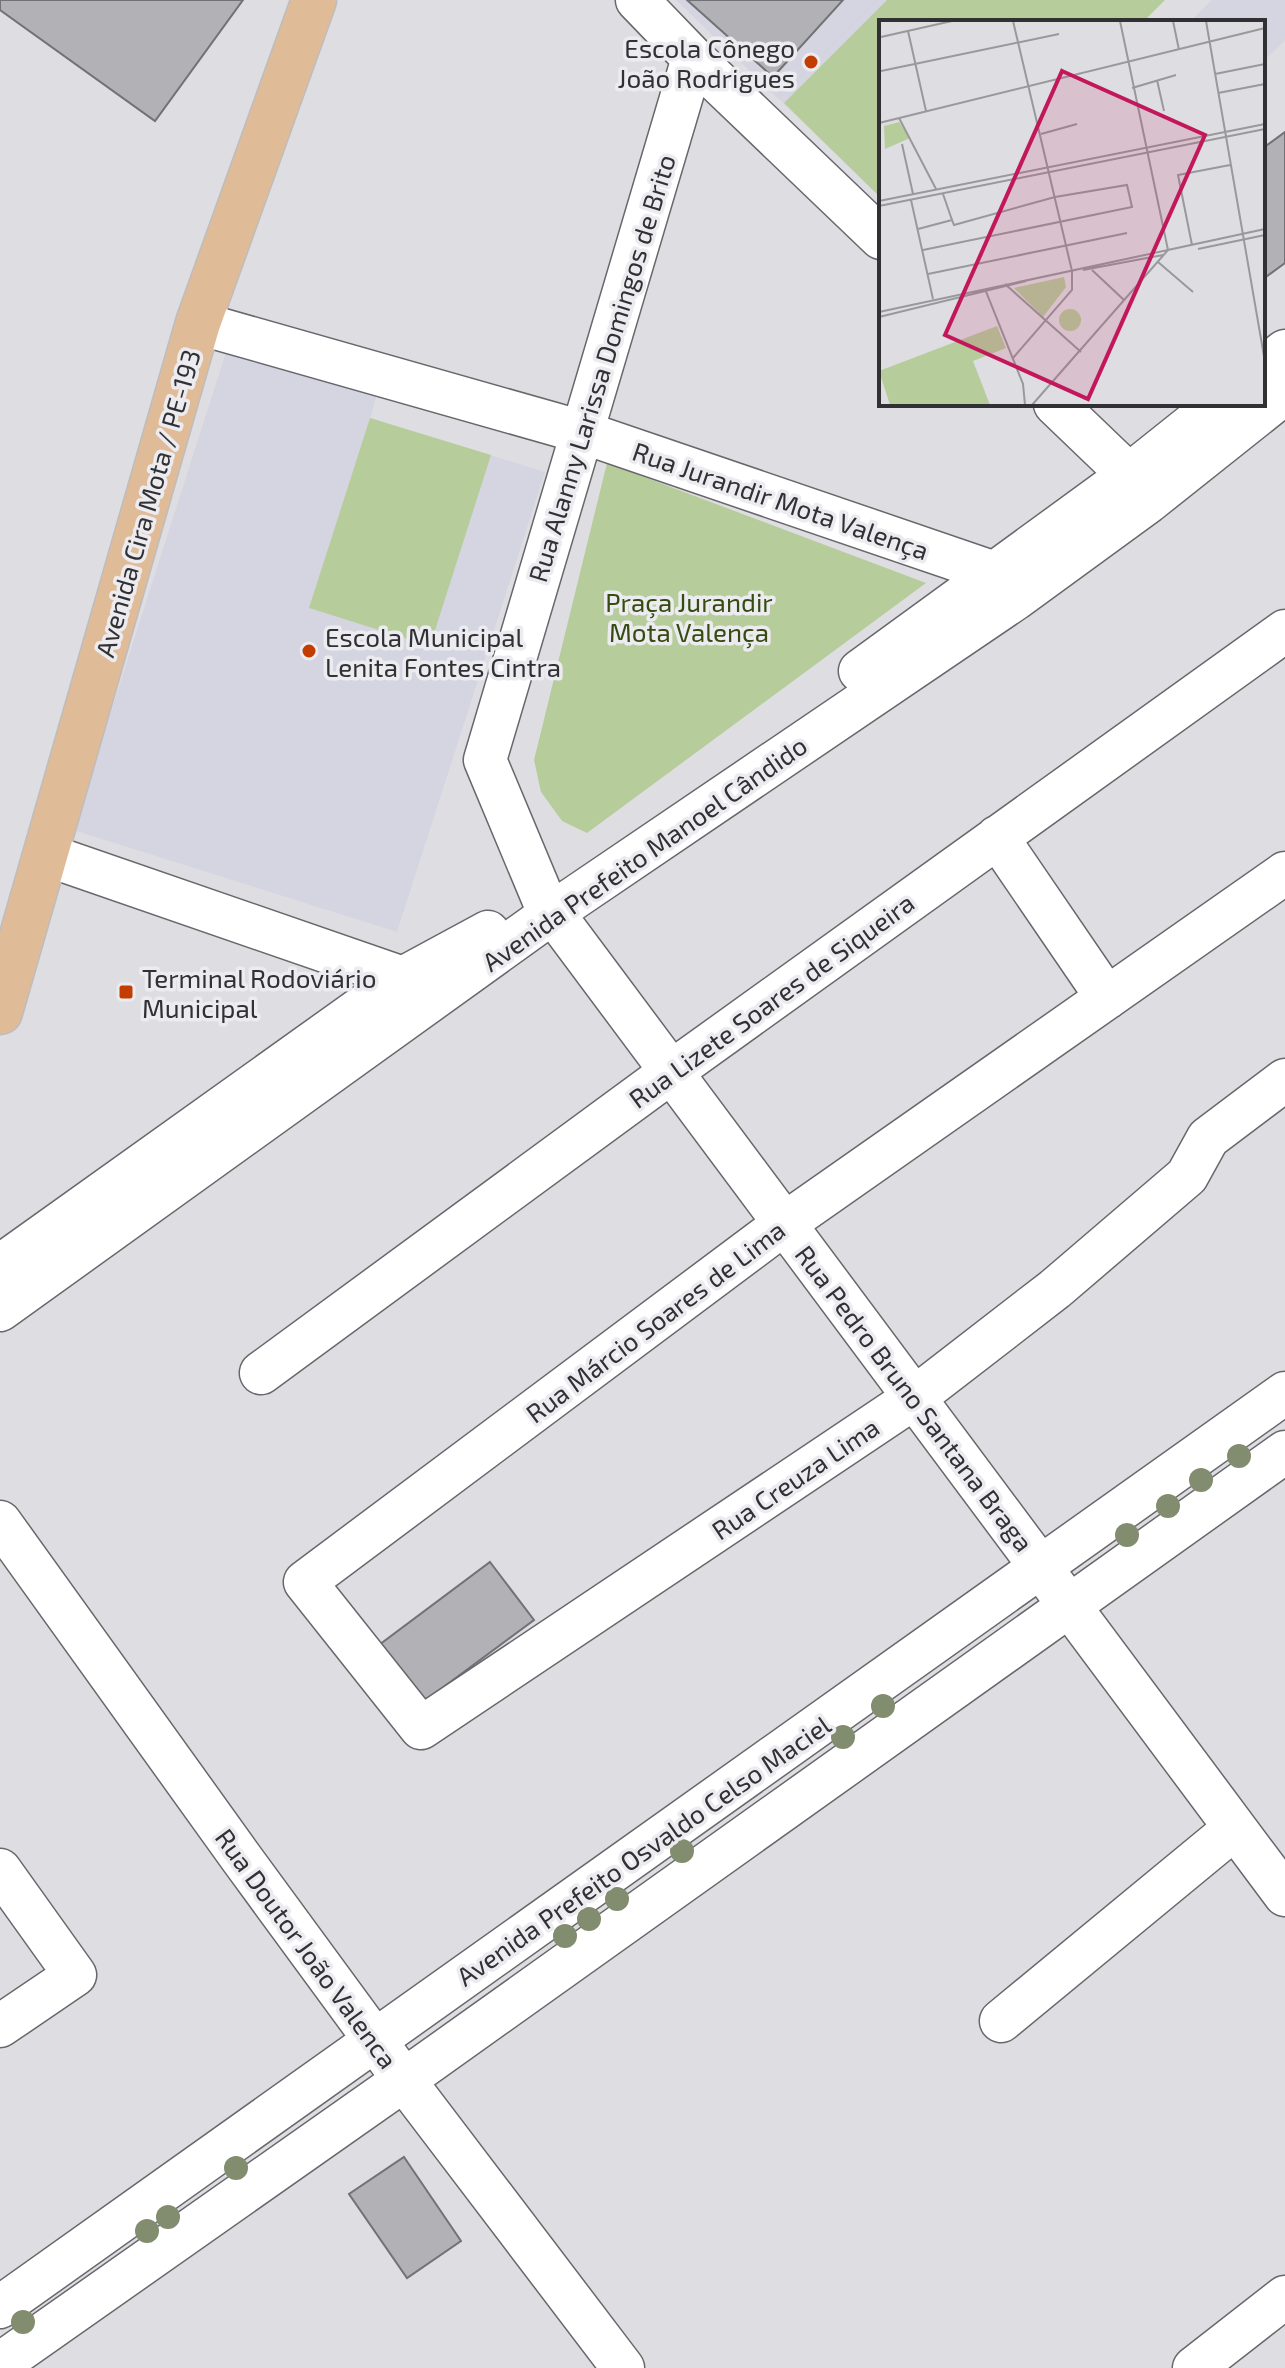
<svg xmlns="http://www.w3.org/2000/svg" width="1285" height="2368" font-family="'Exo 2',sans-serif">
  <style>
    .built { fill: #d5d5e1 }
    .green { fill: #b6cd9b }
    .building { fill: #b2b1b6; stroke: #727276; stroke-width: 2 }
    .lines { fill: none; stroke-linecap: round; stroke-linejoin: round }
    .minor-casing { stroke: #68676c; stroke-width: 45 }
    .major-casing { stroke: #bdbdbe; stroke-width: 47 }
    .minor { stroke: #fff; stroke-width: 42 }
    .major { stroke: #e0bb98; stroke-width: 44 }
    .tree { fill: #818d6e }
    .poi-dot { fill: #c43d00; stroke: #ebebf0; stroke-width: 3 }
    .labels { text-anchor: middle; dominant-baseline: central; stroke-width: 7; stroke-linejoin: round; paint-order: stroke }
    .poi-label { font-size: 26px; fill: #313133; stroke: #ebebf0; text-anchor: start }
    .street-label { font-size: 26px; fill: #313133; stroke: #ebebf0 }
    .park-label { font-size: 26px; fill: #354b0f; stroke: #ebebf0 }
    .inset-road { fill: none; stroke: #99999c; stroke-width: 2 }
    .view { fill: #c2185b; fill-opacity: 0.15; stroke: #c2185b; stroke-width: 4 }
    .inset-edge { fill: none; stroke: #313133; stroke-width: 4 }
  </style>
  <rect width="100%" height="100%" fill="#dedee2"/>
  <!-- built -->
  <path class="built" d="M676 0H1087L881 22V198Z
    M1211 0H1285V40L1263 62V22H1190Z
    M227 349 377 395 370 418 545 472 397 932 73 830Z"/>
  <!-- green -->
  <path class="green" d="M887 0H1165L1143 22H881V198L784 103Z
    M370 418 491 455 430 646 309 608Z
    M607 463 926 583 587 833 562 821 541 792 534 760Z"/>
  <!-- building -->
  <path class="building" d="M0 0H243L155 121 0 10Z
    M687 0H843L773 77Z
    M1285 132V263L1263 279V148Z
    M490 1562 534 1620 422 1703 379 1645Z
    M404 2157 461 2241 407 2278 349 2194Z"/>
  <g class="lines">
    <!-- minor casing -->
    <g class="minor-casing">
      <path id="minor" d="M637 0 693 58 881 238
        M693 58 485 760 544 901 1285 1895
        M198 323 582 432 995 573 1007 588
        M1263 369 1285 351
        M1055 404 1129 475 1145 498
        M860 671 1129 475 1218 404
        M997 837 1107 998
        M47 855 403 978
        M1285 873 784 1224 305 1582 421 1728 914 1398 1055 1289 1187 1176 1208 1138 1285 1080
        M0 1266 403 978 488 932
        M0 1310 552 913 1015 599 1148 502 1285 393
        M261 1373 671 1072 1285 631
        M0 1522 242 1859 404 2080 623 2368
        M0 1870 75 1975 0 2026
        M1001 2021 1235 1828
        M0 2307 1285 1393
        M0 2364 404 2080 1285 1452
        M1194 2368 1285 2297"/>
    </g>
    <!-- major casing -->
    <g class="major-casing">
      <path id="major" d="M0 1012 198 323 314 0"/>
    </g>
    <!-- minor -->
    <use href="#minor" class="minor"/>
    <!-- major -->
    <use href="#major" class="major"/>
  </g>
  <!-- trees -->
  <g class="tree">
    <circle cx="1239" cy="1456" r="12"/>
    <circle cx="1201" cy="1480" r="12"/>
    <circle cx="1168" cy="1506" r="12"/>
    <circle cx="1127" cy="1535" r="12"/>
    <circle cx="883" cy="1706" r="12"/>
    <circle cx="843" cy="1737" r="12"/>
    <circle cx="682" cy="1851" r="12"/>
    <circle cx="617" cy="1899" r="12"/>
    <circle cx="589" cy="1919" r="12"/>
    <circle cx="565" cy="1936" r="12"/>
    <circle cx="236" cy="2168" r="12"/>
    <circle cx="168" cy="2217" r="12"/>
    <circle cx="147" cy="2231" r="12"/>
    <circle cx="23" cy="2322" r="12"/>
  </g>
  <!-- markers -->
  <g class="poi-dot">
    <circle cx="811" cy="62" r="8"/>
    <circle cx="309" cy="651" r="8"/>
    <rect x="118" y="984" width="16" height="16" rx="4"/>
  </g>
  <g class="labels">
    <!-- poi labels -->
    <g class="poi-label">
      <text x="795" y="47" text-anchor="end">Escola Cônego<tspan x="795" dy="30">João Rodrigues</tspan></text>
      <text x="325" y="636">Escola Municipal<tspan x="325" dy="30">Lenita Fontes Cintra</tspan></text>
      <text x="142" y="977">Terminal Rodoviário<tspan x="142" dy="30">Municipal</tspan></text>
    </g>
    <!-- street labels -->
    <g class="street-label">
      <text transform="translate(601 368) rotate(-73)">Rua Alanny Larissa Domingos de Brito</text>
      <text transform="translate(781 500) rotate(19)">Rua Jurandir Mota Valença</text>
      <text transform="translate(147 503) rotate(-74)">Avenida Cira Mota / PE-193</text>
      <text transform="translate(644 853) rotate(-35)">Avenida Prefeito Manoel Cândido</text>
      <text transform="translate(771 1000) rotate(-36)">Rua Lizete Soares de Siqueira</text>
      <text transform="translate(655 1321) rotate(-37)">Rua Márcio Soares de Lima</text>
      <text transform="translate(915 1398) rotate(53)">Rua Pedro Bruno Santana Braga</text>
      <text transform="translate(795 1478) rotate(-34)">Rua Creuza Lima</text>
      <text transform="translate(643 1850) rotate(-35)">Avenida Prefeito Osvaldo Celso Maciel</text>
      <text transform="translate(307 1948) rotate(54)">Rua Doutor João Valenca</text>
    </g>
    <!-- park labels -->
    <g class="park-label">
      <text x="689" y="601">Praça Jurandir<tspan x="689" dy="30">Mota Valença</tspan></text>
    </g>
  </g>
  <!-- overview -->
  <g transform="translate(879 20)">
    <rect width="386" height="386" fill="#dedee2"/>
    <path d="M20 102 31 118 6 129 5 106ZM185 257 187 267 164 297 135 268ZM180 300a11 11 0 1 1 22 0a11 11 0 1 1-22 0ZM118 306 127 328 94 341 111 385H11L0 351Z" fill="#b6cd9b"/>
    <path class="inset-road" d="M134 1 193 251V270L134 338M294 1 300 30M327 1 386 342M29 11 47 91M2 17 73 1M2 51 180 14M336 54 386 44M278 60 285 91M253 68 297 55M339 73 386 64M20 98 57 169M0 103 386 8M162 114 198 104M23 124 34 174M64 174 73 200M32 180 54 279M0 181 386 104M0 186 386 109M39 209 73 200 75 205 176 177 248 165 253 187 44 230M313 225 299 155 351 145M319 229 386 215M279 242 314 272M204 250 284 235M213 250 245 280M49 254 248 213M126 264 202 332M106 269 144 364 146 385M0 292 289 230 241 1M0 297 147 261M153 385 289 230 386 209"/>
    <path class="view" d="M183 51 326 115 209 379 66 315Z"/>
    <rect width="386" height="386" class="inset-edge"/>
  </g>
</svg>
